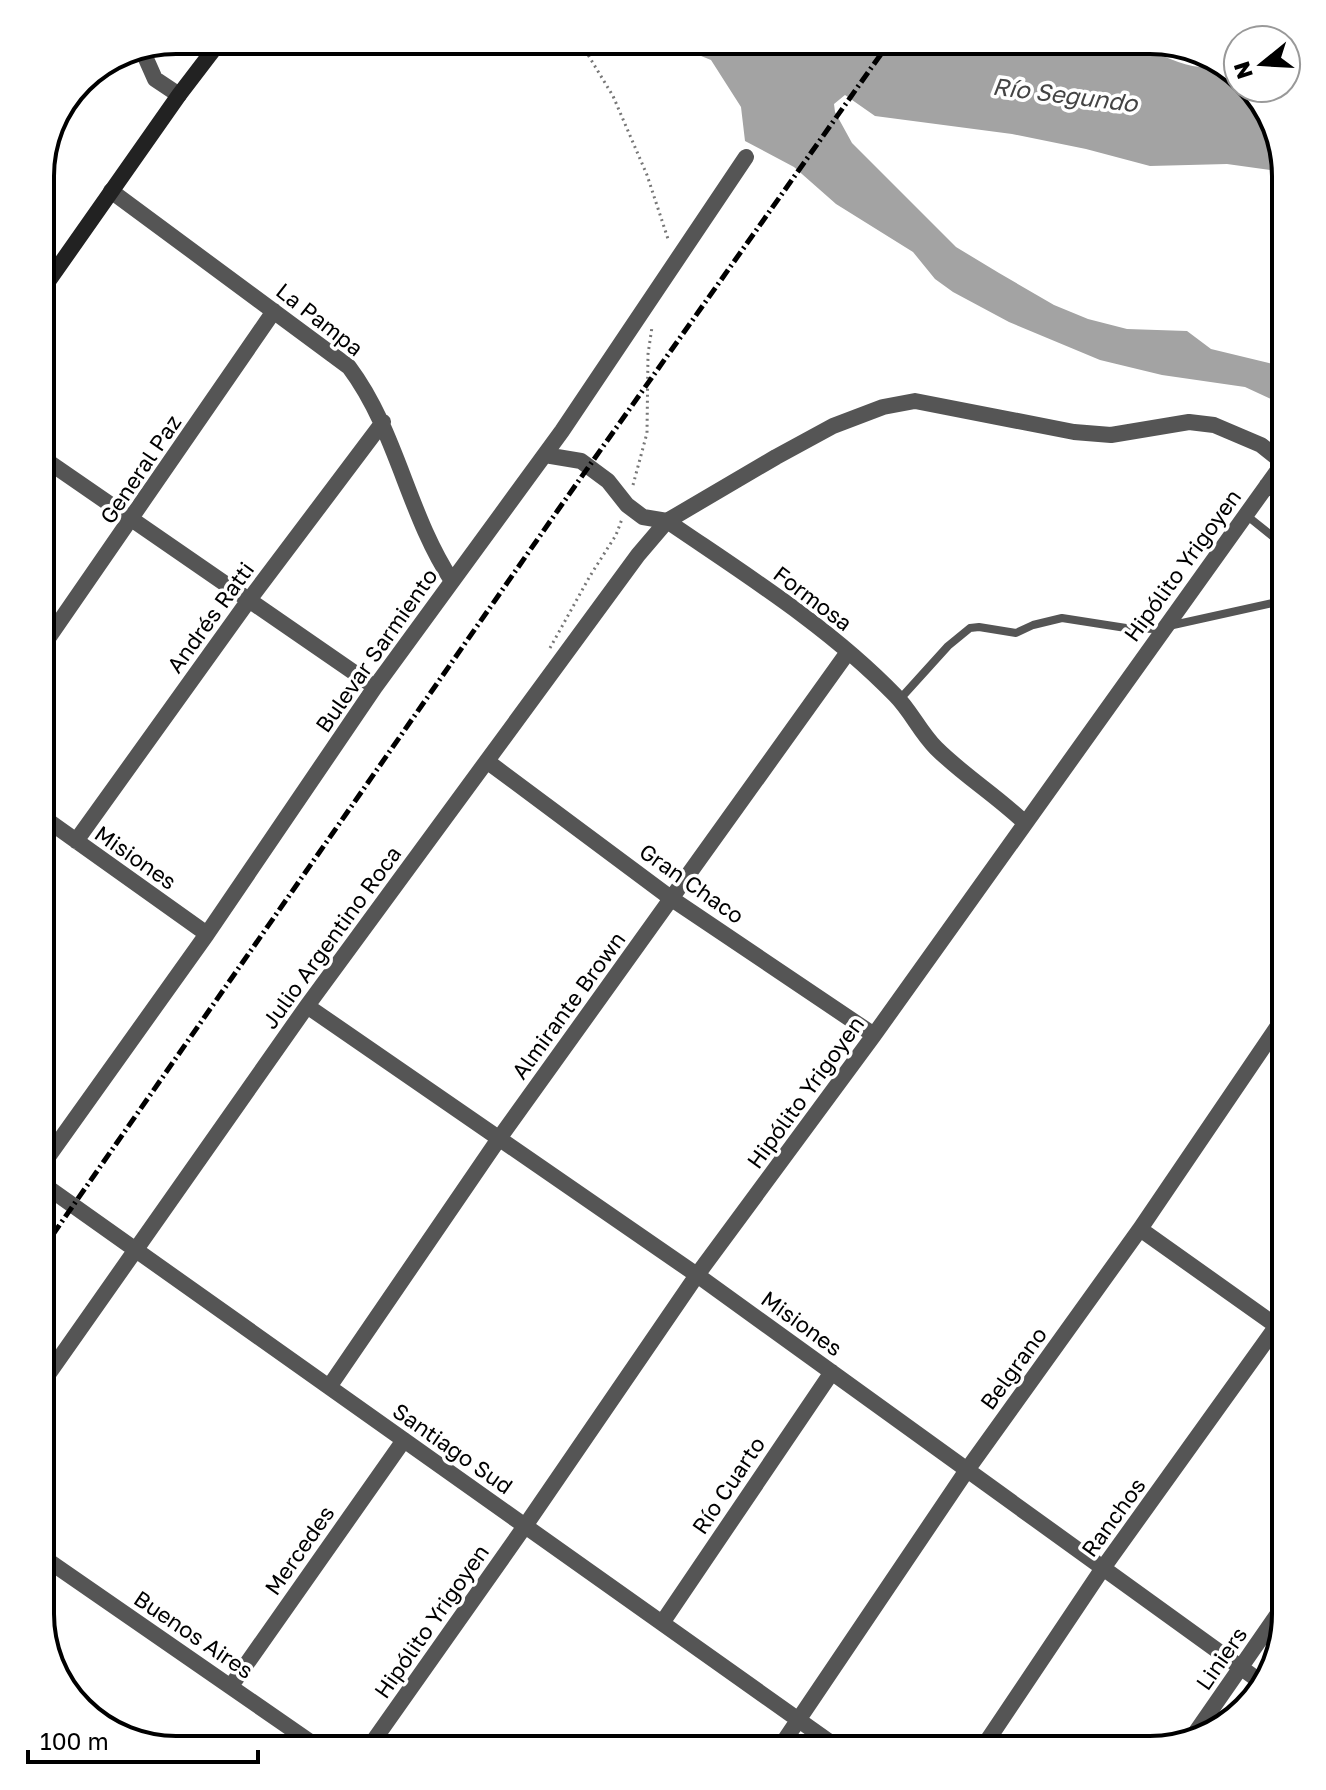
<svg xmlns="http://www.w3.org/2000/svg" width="1326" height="1790" font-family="'Golos Text',sans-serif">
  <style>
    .water { fill: #a3a3a3 }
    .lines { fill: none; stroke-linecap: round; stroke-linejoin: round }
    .path { stroke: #777; stroke-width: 3; stroke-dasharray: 2 4; stroke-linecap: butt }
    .lane { stroke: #555; stroke-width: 8 }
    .street { stroke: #555; stroke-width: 16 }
    .secondary { stroke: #222; stroke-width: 16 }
    .rail { stroke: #000; stroke-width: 5; stroke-dasharray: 12 4 2 4; stroke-linecap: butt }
    .labels { text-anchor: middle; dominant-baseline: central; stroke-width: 7; stroke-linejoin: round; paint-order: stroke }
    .street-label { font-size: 22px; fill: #000; stroke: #fff }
    .water-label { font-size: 24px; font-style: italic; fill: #444; stroke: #fff }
    .rim { fill: none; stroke: #000; stroke-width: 4 }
  </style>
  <rect width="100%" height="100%" fill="#fff"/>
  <!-- water -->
  <path class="water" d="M669 40H1104C1119 44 1135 46 1149 51 1175 60 1197 73 1225 65L1238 78V88H1248L1268 108 1285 172 1227 164 1150 166 1086 149 1012 134 875 116 845 95 834 104 835 112 852 143 956 247 999 273 1054 305 1088 319 1127 329 1187 331 1211 349 1286 367V406L1245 387 1162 375 1100 360 1009 322 953 292 935 279 913 252 836 204 794 167 745 141 741 107 711 60 674 45Z"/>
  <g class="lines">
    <!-- path -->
    <path class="path" d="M579 40 613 96 647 175 669 242
      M633 485 647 433 648 354 652 327
      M550 648 590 576 616 535 622 519"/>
    <!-- lane -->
    <path class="lane" d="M1246 515 1286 547
      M900 699 948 646 970 628 979 627 1016 633 1033 625 1062 618 1126 628 1155 629 1286 600"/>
    <!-- street -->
    <path class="street" d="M143 52 155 79 179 95
      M111 191 349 367C397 431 408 515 452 581
      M545 455 581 461 608 481 627 505 643 517 667 521C746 575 828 626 895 695 911 711 920 732 936 748 963 775 997 796 1025 823
      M40 456 375 687
      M1267 485 1286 497
      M40 650 274 311
      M488 762 672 899 874 1035
      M40 815 207 934
      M76 841 249 600 383 422
      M307 1006 697 1275 1265 1685
      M40 1168 207 934 375 687 562 431 746 157
      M40 1182 841 1750
      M1140 1229 1285 1332
      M40 1386 307 1006 638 555 667 521 776 457 833 426 883 407 915 401 1074 432 1111 435 1189 422 1214 425 1261 445 1286 465
      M329 1387 498 1140 848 652
      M40 1555 322 1750
      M662 1623 832 1372
      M231 1686 404 1440
      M1191 1739 1286 1602
      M367 1750 525 1526 697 1275 874 1035 1283 463
      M778 1750 967 1470 1140 1229 1286 1014
      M981 1750 1103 1568 1286 1313"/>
    <!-- secondary -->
    <path class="secondary" d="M40 293 179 95 221 40"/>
    <!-- rail -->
    <path class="rail" d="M40 1253 558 510 891 40"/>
  </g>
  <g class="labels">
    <!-- street labels -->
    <g class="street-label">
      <text transform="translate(320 319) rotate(38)">La Pampa</text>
      <text transform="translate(140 469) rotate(-56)">General Paz</text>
      <text transform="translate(1182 565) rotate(-54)">Hipólito Yrigoyen</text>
      <text transform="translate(813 598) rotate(37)">Formosa</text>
      <text transform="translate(210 617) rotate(-54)">Andrés Ratti</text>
      <text transform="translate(376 650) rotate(-55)">Bulevar Sarmiento</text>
      <text transform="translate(136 857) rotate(35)">Misiones</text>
      <text transform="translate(692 883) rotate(35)">Gran Chaco</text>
      <text transform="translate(331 937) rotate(-54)">Julio Argentino Roca</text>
      <text transform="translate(568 1005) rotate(-54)">Almirante Brown</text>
      <text transform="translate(805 1092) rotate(-54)">Hipólito Yrigoyen</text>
      <text transform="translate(802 1323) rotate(36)">Misiones</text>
      <text transform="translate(1013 1368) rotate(-54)">Belgrano</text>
      <text transform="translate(453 1448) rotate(35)">Santiago Sud</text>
      <text transform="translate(728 1485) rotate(-56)">Río Cuarto</text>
      <text transform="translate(1113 1517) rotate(-54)">Ranchos</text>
      <text transform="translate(299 1550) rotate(-55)">Mercedes</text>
      <text transform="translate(431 1621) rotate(-55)">Hipólito Yrigoyen</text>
      <text transform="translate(194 1634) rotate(34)">Buenos Aires</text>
      <text transform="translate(1221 1658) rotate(-55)">Liniers</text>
    </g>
    <!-- water labels -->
    <g class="water-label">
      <text transform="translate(1065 94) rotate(7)">Río Segundo</text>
    </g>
  </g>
  <!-- crop -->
  <path d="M0 0H1326V1790H0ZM176 54H1150A122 122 0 0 1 1272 176V1614A122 122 0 0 1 1150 1736H176A122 122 0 0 1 54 1614V176A122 122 0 0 1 176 54Z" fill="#fff" fill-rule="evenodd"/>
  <path class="rim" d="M176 54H1150A122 122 0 0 1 1272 176V1614A122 122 0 0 1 1150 1736H176A122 122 0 0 1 54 1614V176A122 122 0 0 1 176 54Z"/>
  <!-- north arrow -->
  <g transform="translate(1262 64) rotate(252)"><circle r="38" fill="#ffffff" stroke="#999999" stroke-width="2"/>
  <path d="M0-6L14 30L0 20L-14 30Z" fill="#000000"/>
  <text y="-12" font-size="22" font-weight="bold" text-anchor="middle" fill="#000000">N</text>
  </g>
  <!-- scale -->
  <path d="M28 1750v12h230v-12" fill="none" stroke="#000000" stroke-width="4"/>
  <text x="40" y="1750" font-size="24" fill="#000000" stroke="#ffffff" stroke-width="6" paint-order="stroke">100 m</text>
</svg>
